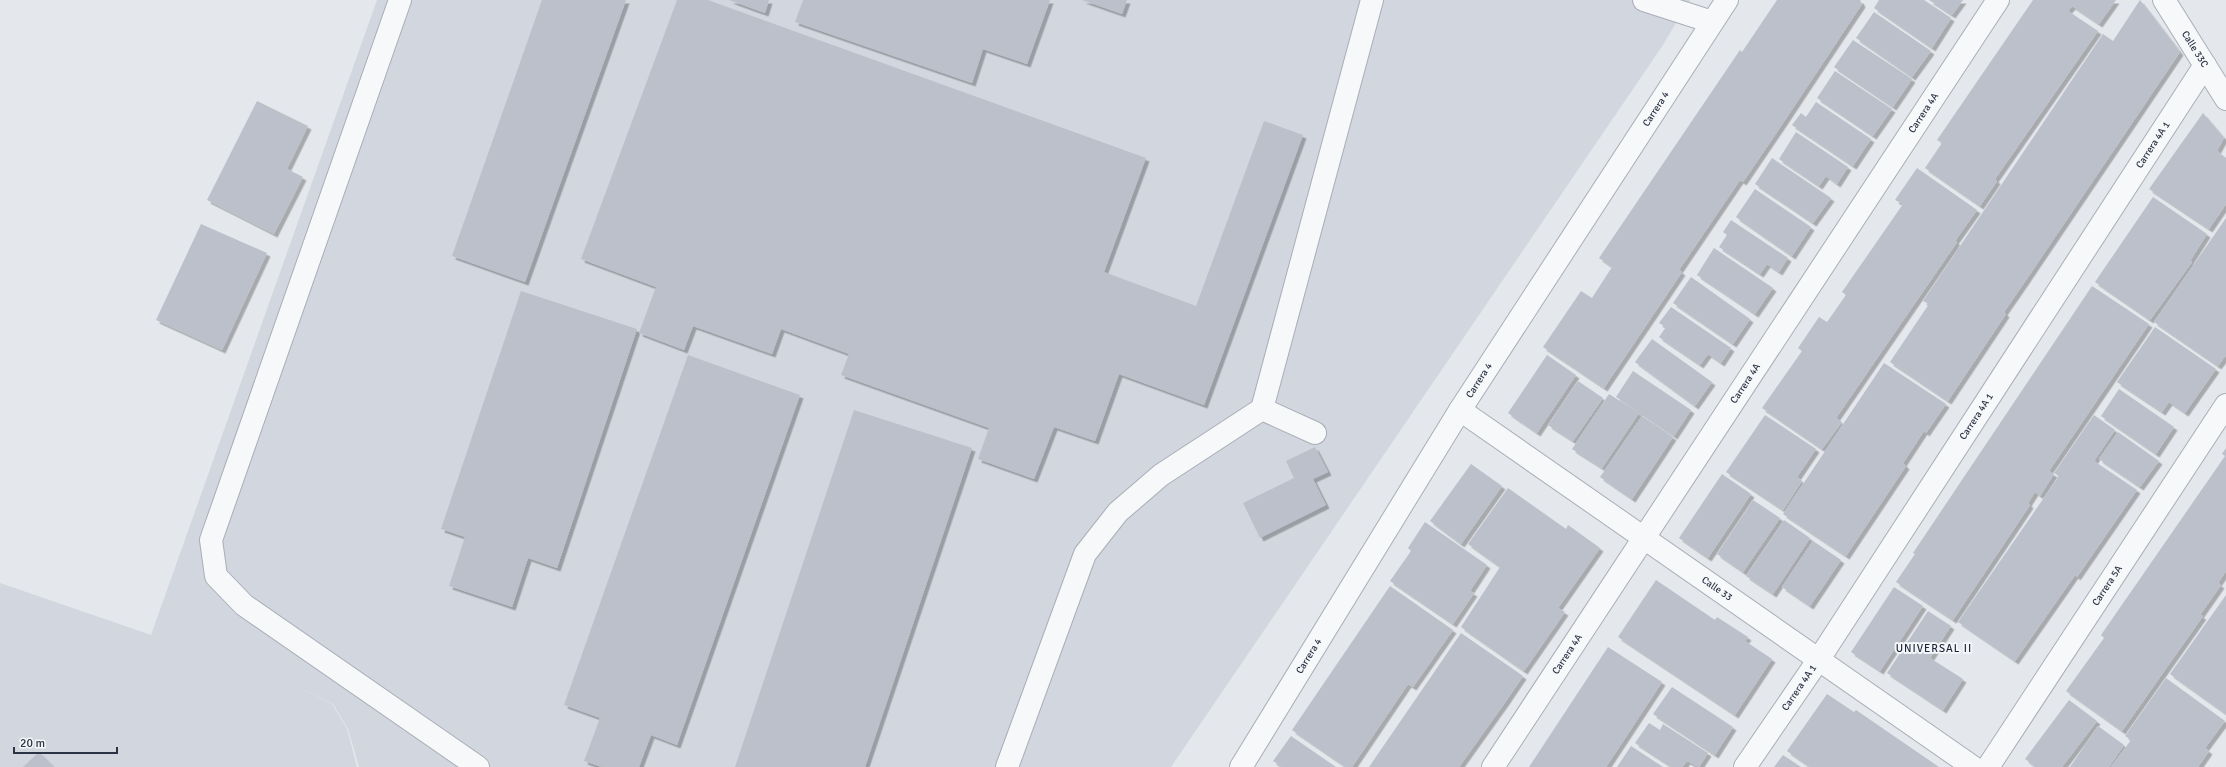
<svg xmlns="http://www.w3.org/2000/svg" width="2226" height="767" font-family="Signika,sans-serif">
  <style>
    .built { fill: #d2d6de }
    .building { fill: #bbc0ca; filter: url(#shadow) }
    .lines { fill: none; stroke-linecap: round; stroke-linejoin: round }
    .minor-casing { stroke: #a9aeb7; stroke-width: 24 }
    .minor { stroke: #f7f8fa; stroke-width: 22 }
    .labels { text-anchor: middle; dominant-baseline: central; stroke-width: 4; stroke-linejoin: round; paint-order: stroke }
    .street-label { font-size: 10px; fill: #2b3445; stroke: #f4f6f9 }
    .neighbourhood-label { font-size: 11px; letter-spacing: 1px; fill: #1d2536; stroke: #f4f6f9 }
  </style>
  <defs>
    <filter id="shadow"><feDropShadow dx="3.5" dy="3.5" stdDeviation="0" flood-color="#0004"/></filter>
  </defs>
  <rect width="100%" height="100%" fill="#e4e7ec"/>
  <!-- built -->
  <path class="built" d="M377 0H1690L1661 48 1171 767H359L348 729 333 704 288 682 151 635Z
    M0 583 288 682 332 704 347 729 357 767H0Z"/>
  <!-- building -->
  <path class="building" d="M542 0H626L525 282 452 256Z
    M677 0H708L1146 158 1104 272 1196 306 1264 121 1303 135 1204 405 1119 374 1095 441 1054 427 1034 479 978 459 989 428 841 375 849 354 781 329 772 354 693 326 684 350 639 333 656 287 581 259Z
    M729 0H769L765 13Z
    M803 0H1050L1027 64 983 49 972 83 795 22Z
    M1082 0H1127L1122 14Z
    M1777 0H1860L1862 4 1783 123 1743 182 1740 180 1679 270 1682 272 1604 388 1543 347 1581 291 1592 298 1612 267 1599 258 1740 50 1742 52Z
    M1879 0H1924L1951 18 1932 48 1874 8Z
    M1929 0H1963L1952 15Z
    M2033 0H2116L2099 24 2072 6 2068 11 2098 31 1995 179 1997 181 1980 206 1925 168 1942 143 1937 140Z
    M2140 0 2180 52 2024 283 2004 312 2006 314 1948 401 1890 362 1929 304 1923 301 2103 34 2113 41Z
    M1874 12 1931 51 1912 77 1856 38Z
    M1853 40 1912 79 1893 107 1834 67Z
    M1835 71 1892 109 1873 136 1817 98Z
    M257 101 308 126 287 169 303 177 274 234 207 200Z
    M1816 102 1871 139 1853 166 1792 125 1801 113 1806 117Z
    M2203 113 2224 138 2217 151 2226 158V204L2209 229 2149 189Z
    M1796 132 1848 167 1837 184 1826 176 1819 186 1779 159Z
    M1772 158 1831 198 1813 223 1755 184Z
    M1917 168 1977 210 1955 241 1957 242 1836 418 1842 422 1822 449 1762 408 1802 351 1798 348 1819 317 1827 322 1846 295 1842 292 1903 204 1895 200Z
    M1755 189 1811 227 1792 256 1736 217Z
    M2153 197 2207 234 2190 261 2192 262 2150 320 2095 282Z
    M2226 218V355L2218 366 2154 322Z
    M1731 220 1788 258 1779 272 1767 264 1760 274 1719 247 1727 235 1723 232Z
    M201 224 267 253 222 350 156 320Z
    M1714 248 1773 288 1755 314 1697 275Z
    M1691 277 1750 319 1733 344 1673 303Z
    M2092 286 2149 324 2049 471 2054 474 2040 496 2035 492 2028 503 2030 505 1953 620 1896 582 1915 554 1913 553Z
    M521 291 637 329 557 568 528 558 512 607 449 586 465 537 441 529Z
    M1671 307 1731 348 1721 363 1708 354 1700 365 1659 337 1666 327 1659 323Z
    M2155 327 2216 369 2185 413 2169 402 2162 412 2117 382Z
    M1652 339 1712 382 1695 406 1635 362Z
    M688 355 800 395 677 745 651 735 639 767H602L584 761 600 718 564 705Z
    M1547 355 1576 375 1537 433 1508 413Z
    M1884 363 1946 404 1926 433 1924 431 1903 463 1906 466 1846 556 1783 514Z
    M1633 371 1691 410 1674 436 1616 397Z
    M1578 381 1603 398 1573 441 1548 425Z
    M2119 389 2174 427 2156 454 2101 416Z
    M1609 394 1639 413 1602 468 1572 449Z
    M854 410 972 448 865 767H735Z
    M1765 415 1816 449 1797 477 1802 481 1783 510 1726 472Z
    M2094 415 2115 430 2094 461 2137 490 2077 577 2075 575 2015 661 1958 622 2059 476 2054 473Z
    M1642 416 1673 437 1632 499 1600 477Z
    M2118 432 2159 461 2140 487 2099 459Z
    M1315 447 1328 472 1313 479 1326 505 1260 538 1243 503 1294 478 1286 461Z
    M2226 448V571L2218 583 2221 585 2200 615 2203 616 2122 731 2066 691 2104 638 2101 635 2225 456 2222 454Z
    M1471 464 1502 486 1461 544 1430 521Z
    M1722 474 1751 494 1708 558 1679 538Z
    M1508 488 1566 529 1568 525 1600 548 1558 608 1565 612 1524 671 1461 627 1500 567 1468 544Z
    M1753 500 1780 518 1743 572 1717 554Z
    M1784 520 1810 538 1773 594 1746 576Z
    M1425 522 1487 565 1470 591 1474 593 1453 624 1390 581 1411 551 1408 548Z
    M1813 541 1841 560 1810 606 1782 587Z
    M1656 580 1715 620 1717 617 1748 637 1745 641 1772 659 1735 715 1618 637Z
    M1390 586 1453 630 1413 687 1408 684 1352 767H1346L1292 730Z
    M1894 587 1923 606 1880 671 1851 652Z
    M2226 595V714L2170 674Z
    M1928 611 1951 626 1930 658 1963 679 1943 710 1887 673Z
    M1461 633 1523 676 1504 704 1459 767H1369Z
    M1608 647 1662 682 1643 711 1606 767H1529Z
    M2166 678 2225 721 2205 748 2209 751 2198 767H2111L2131 740 2125 736Z
    M1672 687 1733 727 1715 755 1653 714Z
    M1827 694 1854 712 1856 710 1939 767H1810L1787 751Z
    M2069 700 2097 721 2062 767H2036L2025 759Z
    M1649 723 1660 730 1663 724 1708 753 1699 767 1687 761 1682 767H1672L1635 743Z
    M2098 726 2124 745 2109 767H2070Z
    M1291 736 1336 767H1282L1273 761Z
    M1631 746 1663 767H1617Z
    M39 752 54 767H23Z
    M1783 755 1801 767H1774Z"/>
  <g class="lines">
    <!-- minor casing -->
    <g class="minor-casing">
      <g id="minor">
        <path d="M400 0 211 540 216 576 244 605 478 767"/>
        <path d="M1644 0 1712 22"/>
        <path id="s1" d="M2164 0 2226 99"/>
        <path d="M1262 409 1315 433"/>
        <path id="s2" d="M1460 410 1973 767"/>
        <path d="M1007 767 1085 554 1118 512 1161 475 1262 409 1372 0"/>
        <path id="s3" d="M1241 767 1460 410 1727 0"/>
        <path id="s4" d="M1493 767 1998 0"/>
        <path id="s5" d="M1745 767 1819 659 2205 65"/>
        <path id="s6" d="M1988 767 2226 405"/>
      </g>
    </g>
    <!-- minor -->
    <use href="#minor" class="minor"/>
  </g>
  <g class="labels">
    <!-- street labels -->
    <g class="street-label">
      <text stroke="none"><textPath href="#s1" startOffset="58">Calle 33C</textPath></text>
      <text stroke="none"><textPath href="#s3" startOffset="778">Carrera 4</textPath></text>
      <text stroke="none"><textPath href="#s4" startOffset="783">Carrera 4A</textPath></text>
      <text stroke="none"><textPath href="#s5" startOffset="744">Carrera 4A 1</textPath></text>
      <text stroke="none"><textPath href="#s3" startOffset="454">Carrera 4</textPath></text>
      <text stroke="none"><textPath href="#s4" startOffset="459">Carrera 4A</textPath></text>
      <text stroke="none"><textPath href="#s5" startOffset="420">Carrera 4A 1</textPath></text>
      <text stroke="none"><textPath href="#s6" startOffset="217">Carrera 5A</textPath></text>
      <text stroke="none"><textPath href="#s2" startOffset="313">Calle 33</textPath></text>
      <text stroke="none"><textPath href="#s4" startOffset="135">Carrera 4A</textPath></text>
      <text stroke="none"><textPath href="#s3" startOffset="130">Carrera 4</textPath></text>
      <text stroke="none"><textPath href="#s5" startOffset="96">Carrera 4A 1</textPath></text>
    </g>
    <!-- neighbourhood labels -->
    <g class="neighbourhood-label">
      <text x="1934" y="648">UNIVERSAL II</text>
    </g>
  </g>
  <!-- scale -->
  <path d="M14 747v6h103v-6" fill="none" stroke="#2b3445" stroke-width="2"/>
  <text x="20" y="747" font-size="12" fill="#2b3445" stroke="#f4f6f9" stroke-width="3" paint-order="stroke">20 m</text>
</svg>
